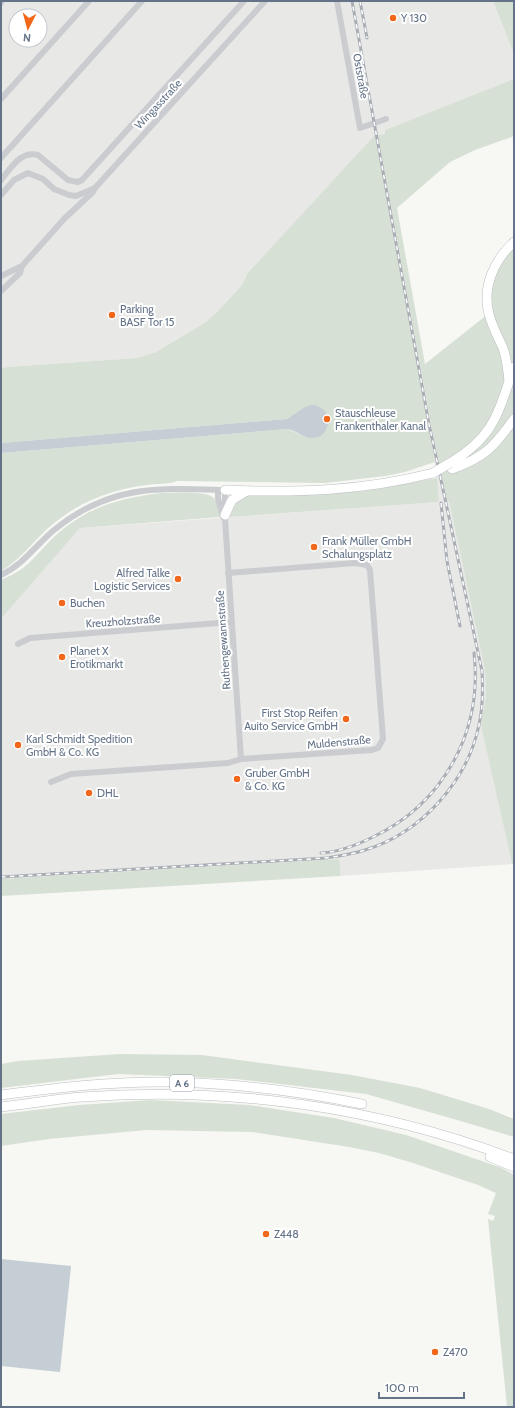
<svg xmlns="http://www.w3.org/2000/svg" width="515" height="1408" font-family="Cabin,sans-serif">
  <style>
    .built { fill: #e8e8e7; fill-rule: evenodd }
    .green { fill: #d7e0d4 }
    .water { fill: #c4ced4 }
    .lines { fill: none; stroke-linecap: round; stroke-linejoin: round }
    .highway-casing { stroke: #bbbec1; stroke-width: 10 }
    .minor { stroke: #caccd0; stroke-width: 6 }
    .highway { stroke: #fff; stroke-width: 9 }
    .rail-casing { stroke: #a9adb4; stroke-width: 3 }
    .rail { stroke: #fff; stroke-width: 1.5; stroke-dasharray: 4.5; stroke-linecap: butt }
    .highway-bridge-casing { stroke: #bbbec1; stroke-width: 10; stroke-linecap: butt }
    .highway-bridge { stroke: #fff; stroke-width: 9 }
    .poi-dot { fill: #f26719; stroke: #fff; stroke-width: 1.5 }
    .labels { text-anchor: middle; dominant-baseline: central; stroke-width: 4; stroke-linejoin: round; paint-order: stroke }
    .shield { fill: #fff; stroke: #929dac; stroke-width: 1 }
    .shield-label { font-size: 10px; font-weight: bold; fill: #647388 }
    .poi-label { font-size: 11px; fill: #647388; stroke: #fff; text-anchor: start }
    .street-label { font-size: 11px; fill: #647388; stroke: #fff }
  </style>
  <rect width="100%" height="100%" fill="#f7f7f4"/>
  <!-- built -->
  <path class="built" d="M1 1H493L514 54V79L385 130V134L378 135 431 424 447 501H449L485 670 486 695 481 726 512 864 340 876V863L338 859 1 879V619L80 528 439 502 433 450 428 424 247 274 242 285 216 313 206 322 156 352 137 358 7 367 1 369ZM16 16H40V40H16Z"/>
  <!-- green -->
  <path class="green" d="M493 1H514V54Z
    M514 79V136L475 150 450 162 397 208 425 364 488 314 489 280 514 242V864H512L481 726 486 695 485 670 449 501H447L431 424 378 135 385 134V130Z
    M375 135 435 462 405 472 385 476 325 483 177 481C167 485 157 483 147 485 121 488 96 496 74 509 64 515 55 522 47 529 31 544 20 560 1 571V453L288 429 305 437 303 408 287 419 1 443V369L7 367 137 358 156 352 206 322 216 313 242 285 247 274Z
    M437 478 439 502 230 517 231 505 244 496H279L356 492Z
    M162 493C174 493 208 490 215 499 219 504 219 511 220 517L80 528 1 619V580C8 577 16 573 23 568 37 557 48 541 62 530 92 505 126 497 162 493Z
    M338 859 340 863V876L1 896V879Z
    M120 1054 202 1055 352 1075 420 1088 489 1109 514 1119V1137L464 1122 366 1094 236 1079 118 1074 1 1088V1064L18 1061Z
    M151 1100 249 1105 334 1118 406 1135 502 1168 514 1175V1407H507L488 1219 493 1221 495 1216 488 1214 496 1193 478 1185 413 1163 379 1153 349 1147 252 1132 146 1130 49 1139 1 1146V1114L79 1105Z"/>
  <!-- water -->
  <path class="water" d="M311 405C335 405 332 439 312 438 303 438 297 431 288 429L1 453V443L287 419 303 408Z
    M1 1259 71 1266 60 1372 1 1366Z"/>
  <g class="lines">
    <!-- highway casing -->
    <g class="highway-casing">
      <path id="highway" d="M509 382C508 370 507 359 503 348 498 337 492 326 489 314 482 287 494 260 514 242
        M450 463C495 436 498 413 514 367
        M452 469C485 457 494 447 514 419
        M225 490C297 493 363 491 433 473
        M225 515 232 500 247 491
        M1 1095C56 1088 111 1081 167 1082 233 1083 298 1091 362 1104
        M1 1107C28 1104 55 1099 82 1097 228 1086 378 1107 514 1159
        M490 1157 514 1167"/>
    </g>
    <!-- minor -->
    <path class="minor" d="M337 1 360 128 386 119
      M1 3 2 1
      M1 99 89 1
      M1 158 142 1
      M1 180C11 168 21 150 38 155L68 180 78 182 82 180 244 1
      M1 195 14 180 28 173 43 179 54 189 69 195 76 196 95 188 265 1
      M1 276 22 266 65 218 93 192 95 188
      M1 291 20 273 22 266
      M218 490V498L223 517
      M1 575C23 565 36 545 54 530 110 484 159 488 225 490V519L241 759
      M18 644 30 638 231 622
      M51 782 71 774 228 763 241 759 372 750 378 748 383 739 370 570 367 565 355 563 228 573"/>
    <!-- highway -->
    <use href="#highway" class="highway"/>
    <!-- rail casing -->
    <g class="rail-casing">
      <path id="rail" d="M360 1 367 38
        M441 503 447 561 460 626
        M321 853C339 852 357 845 373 837 444 803 483 731 474 653
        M1 877 326 858C339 856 353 854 365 850 421 833 467 782 479 725 483 707 483 689 482 671L429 424 352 1"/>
    </g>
    <!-- rail -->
    <use href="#rail" class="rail"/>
    <!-- highway-bridge casing -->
    <g class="highway-bridge-casing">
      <path id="highway-bridge" d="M433 473 450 463"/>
    </g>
    <!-- highway-bridge -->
    <use href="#highway-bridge" class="highway-bridge"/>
  </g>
  <!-- markers -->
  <g class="poi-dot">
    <circle cx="393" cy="18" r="4"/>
    <circle cx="112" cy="315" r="4"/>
    <circle cx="327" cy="419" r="4"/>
    <circle cx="314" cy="547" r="4"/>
    <circle cx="178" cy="579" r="4"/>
    <circle cx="62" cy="603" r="4"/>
    <circle cx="62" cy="657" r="4"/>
    <circle cx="346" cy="719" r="4"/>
    <circle cx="18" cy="745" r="4"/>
    <circle cx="237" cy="779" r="4"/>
    <circle cx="89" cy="793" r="4"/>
    <circle cx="266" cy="1234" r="4"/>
    <circle cx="435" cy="1352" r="4"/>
  </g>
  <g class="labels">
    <!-- shield labels -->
    <rect class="shield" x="170" y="1075" width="24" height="16" rx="3"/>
    <g class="shield-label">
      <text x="182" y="1083">A 6</text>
    </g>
    <!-- poi labels -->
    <g class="poi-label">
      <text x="401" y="18">Y 130</text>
      <text x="120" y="309">Parking<tspan x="120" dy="13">BASF Tor 15</tspan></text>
      <text x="335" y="413">Stauschleuse<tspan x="335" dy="13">Frankenthaler Kanal</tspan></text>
      <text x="322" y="541">Frank Müller GmbH<tspan x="322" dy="13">Schalungsplatz</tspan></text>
      <text x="170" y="573" text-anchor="end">Alfred Talke<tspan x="170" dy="13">Logistic Services</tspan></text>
      <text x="70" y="603">Buchen</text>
      <text x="70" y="651">Planet X<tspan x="70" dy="13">Erotikmarkt</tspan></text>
      <text x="338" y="713" text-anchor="end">First Stop Reifen<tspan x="338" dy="13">Auito Service GmbH</tspan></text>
      <text x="26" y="739">Karl Schmidt Spedition<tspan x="26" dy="13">GmbH &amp; Co. KG</tspan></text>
      <text x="245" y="773">Gruber GmbH<tspan x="245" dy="13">&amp; Co. KG</tspan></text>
      <text x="97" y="793">DHL</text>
      <text x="274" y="1234">Z448</text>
      <text x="443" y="1352">Z470</text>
    </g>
    <!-- street labels -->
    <g class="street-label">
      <text transform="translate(361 76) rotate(80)">Oststraße</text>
      <text transform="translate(158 104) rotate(-47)">Wingasstraße</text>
      <text transform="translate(123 621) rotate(-4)">Kreuzholzstraße</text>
      <text transform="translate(223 640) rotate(-94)">Ruthengewannstraße</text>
      <text transform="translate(339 742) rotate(-5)">Muldenstraße</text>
    </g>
  </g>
  <!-- border -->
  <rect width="515" height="1408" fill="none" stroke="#647388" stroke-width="4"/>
  <!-- north arrow -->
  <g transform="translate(28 28) rotate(186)"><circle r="19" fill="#ffffff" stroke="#c1c7cf"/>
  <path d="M0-3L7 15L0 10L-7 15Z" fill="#f26719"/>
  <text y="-6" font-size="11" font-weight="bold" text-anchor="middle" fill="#647388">N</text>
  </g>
  <!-- scale -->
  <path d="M379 1392v6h85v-6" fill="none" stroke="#647388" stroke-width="2"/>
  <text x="385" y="1392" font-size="12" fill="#647388" stroke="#ffffff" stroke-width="3" paint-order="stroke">100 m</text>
</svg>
